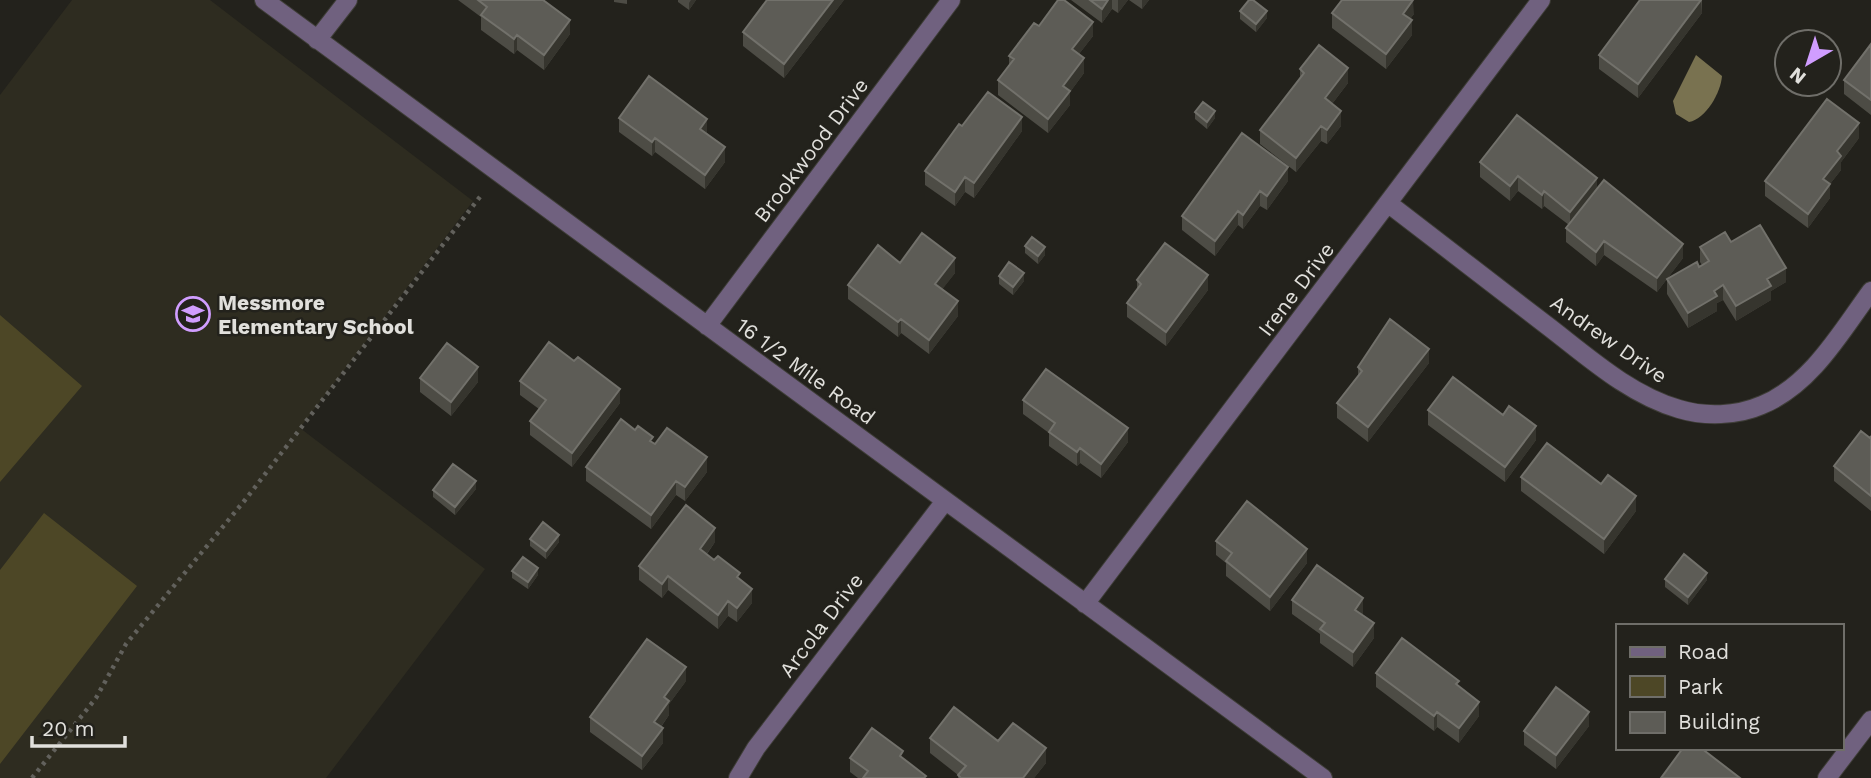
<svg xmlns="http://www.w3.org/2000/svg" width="1871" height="778" font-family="'Work Sans',sans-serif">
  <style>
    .built { fill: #2e2c20 }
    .green { fill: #4d4726 }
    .water { fill: #797250 }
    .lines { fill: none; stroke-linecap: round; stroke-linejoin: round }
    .minor-casing { stroke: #3e3d37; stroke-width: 20 }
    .path { stroke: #62615c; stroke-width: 4.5; stroke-dasharray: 3.5 5; stroke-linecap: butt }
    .minor { stroke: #70617f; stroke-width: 18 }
    .wall { fill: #4d4c45 }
    .shaded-wall { fill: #36352e }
    .building { fill: #5d5c56; stroke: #72716b; stroke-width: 2 }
    .labels { text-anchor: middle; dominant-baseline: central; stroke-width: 5; stroke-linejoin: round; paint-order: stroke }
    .street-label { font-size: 21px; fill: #e1e0dc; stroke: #23221c }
    .poi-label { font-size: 21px; font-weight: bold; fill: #e1e0dc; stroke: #23221c; text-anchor: start }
  </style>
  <rect width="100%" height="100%" fill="#23221c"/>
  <!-- built -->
  <path class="built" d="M72 0H210L473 201 300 428 485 569 326 778H0V95Z"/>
  <!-- green -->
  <path class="green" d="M0 315 82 386 0 482Z
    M44 513 137 586 0 764V570Z"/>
  <!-- water -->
  <path class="water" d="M1696 55 1722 76C1721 92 1706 119 1689 122L1676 114 1673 101Z"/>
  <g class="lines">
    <!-- minor casing -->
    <g class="minor-casing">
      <path id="minor" d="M264 0 1323 778
        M317 40 348 0
        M1389 204C1442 245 1496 286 1549 327 1588 357 1630 395 1679 409 1705 417 1737 416 1762 405 1811 385 1841 332 1871 291
        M707 326 951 0
        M1085 604 1541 0
        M738 778 756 748 945 501
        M1827 778 1871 720"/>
    </g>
    <!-- path -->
    <path class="path" d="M32 778 96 698 126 644 245 500 483 193"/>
    <!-- minor -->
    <use href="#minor" class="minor"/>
  </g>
  <!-- wall -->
  <path class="wall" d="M458 0H543L570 34 544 70 517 50 514 54 481 30V17Z
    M614 0H627V4L614 2Z
    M678 0H696L689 10 678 2Z
    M844 0 784 78 743 46V32Z
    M1071 0H1128L1118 13 1112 9 1102 23Z
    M1129 0H1149L1142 9Z
    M1702 0V13L1638 98 1599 69V55Z
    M1240 11 1267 18 1256 32 1240 19Z
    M1332 13 1414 14 1410 19 1412 35 1386 69 1332 28Z
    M1039 26 1093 36 1079 54 1084 73 1070 92V105L1048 133 998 95V80L1009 66V56Z
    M1871 44V115L1844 94V80Z
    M1300 69 1348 83 1332 104 1341 126 1327 144 1321 141 1296 172 1260 144V130L1300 78Z
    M1195 112 1215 118 1207 129 1195 119Z
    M619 118 707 133 725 162 705 189 655 152 652 156 619 132Z
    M962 126 1022 131 974 198 965 192 955 206 925 185V171Z
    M1859 138 1841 162V170L1830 184V198L1808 228 1765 196V181Z
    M1480 162 1597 189 1683 258 1657 292 1604 255 1596 266 1566 242V228L1569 225 1544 206 1542 209 1518 191 1510 201 1480 177Z
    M1288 181 1267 210 1260 206 1243 229 1238 225 1215 256 1182 230V216Z
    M1731 242 1786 282 1771 291V300L1736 321 1723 300 1717 303V311L1688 328 1667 294V279L1702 265 1700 262V247Z
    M1025 246 1045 255 1038 264 1025 253Z
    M900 263 955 273 942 289 958 316 929 354 901 333 898 337 848 299V285Z
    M999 276 1024 281 1013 295 999 284Z
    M1137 280 1208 290 1166 346 1127 317V303L1137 290Z
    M574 361 620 403 572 467 530 435V421L539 409 520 395V381Z
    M1429 363 1368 442 1337 418V403L1358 376V367Z
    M420 378 478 382 451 416 420 392Z
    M1023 400 1128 442 1101 478 1080 463 1077 466 1049 446V433L1023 414Z
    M1428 410 1536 440 1505 482 1428 425Z
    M1871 436V511L1834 481V466Z
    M653 443 707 472 685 501 676 495 651 529 586 481V467Z
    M1521 477 1601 484 1636 511 1604 554 1521 491Z
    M476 489 455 515 433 497V490Z
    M530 539 559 542 546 559 530 546Z
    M1216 541 1307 563 1270 611 1226 576V563L1216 555Z
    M715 542 707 554 740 579 752 603 737 622 728 616 718 629 668 590 662 598 639 580V566Z
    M512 571 538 575 528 589 512 578Z
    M1665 579 1707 580 1688 605 1665 587Z
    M1292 600 1363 613 1362 615 1374 638 1353 667 1320 643V634L1292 614Z
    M1376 673 1459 687 1479 716 1459 743 1437 727 1434 731 1376 687Z
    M686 681 669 704V715L661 727 663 743 642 770 590 732V717Z
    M1589 726 1556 769 1524 745V731Z
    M930 738 998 741 1046 763 1034 778H958V775L930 753Z
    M850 758 903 759 926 778H858L850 772Z"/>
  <!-- shaded-wall -->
  <path class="shaded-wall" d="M691 0H696L689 10V3Z
    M833 0H844L784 78V64Z
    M1108 0H1112V9L1102 23V9Z
    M1118 0H1128L1118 13Z
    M1142 0H1149L1142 9Z
    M1413 0 1414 14 1403 28V14Z
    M1701 0 1702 13 1638 98V84Z
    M1267 11V18L1256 32V24Z
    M570 20V34L544 70V55Z
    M1412 20V35L1386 69V54Z
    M1093 22V36L1072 63V49Z
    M517 35V50L514 54V39Z
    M1084 58V73L1070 92V105L1048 133V119L1063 86Z
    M1348 68V83L1325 113V98Z
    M1215 111V118L1207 129V122Z
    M1341 111V126L1327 144V130Z
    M1022 117V131L974 198V183Z
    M707 119V133L700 143V129Z
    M1859 123V138L1841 162V170L1823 193V179L1837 151Z
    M1321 126V141L1296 172V158Z
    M655 138V152L652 156V142Z
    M725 147V162L705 189V175Z
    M1288 167V181L1267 210V196Z
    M1518 176V191L1510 201V186Z
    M965 177V192L955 206V192Z
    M1597 178V193L1570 226V212Z
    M1830 184V198L1808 228V214Z
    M1260 191V206L1243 229V215Z
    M1544 191V206L1542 209V195Z
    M1238 211V225L1215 256V241Z
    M1604 241V255L1596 266V252Z
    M1683 244V258L1657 292V278Z
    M1045 247V255L1038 264V256Z
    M955 258V273L935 299V284Z
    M1786 268V282L1771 291V300L1736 321V306L1767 279Z
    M1024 273V281L1013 295V287Z
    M1208 275V290L1166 346V332Z
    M1723 285V300L1717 303V311L1688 328V313L1714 291Z
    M958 301V316L929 354V340Z
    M901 319V333L898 337V322Z
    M1429 349V363L1368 442V427Z
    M478 367V382L451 416V402Z
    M620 389V403L572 467V453Z
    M1536 426V440L1505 482V467Z
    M1128 428V442L1101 478V464Z
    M1080 448V463L1077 466V452Z
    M707 457V472L685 501V487Z
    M476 481V489L455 515V507Z
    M676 481V495L651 529V515Z
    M1636 496V511L1604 554V539Z
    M715 528V542L700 563V549Z
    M559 535V542L546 559V551Z
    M1307 549V563L1270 611V597Z
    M538 568V575L528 589V582Z
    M1707 573V580L1688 605V597Z
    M668 576V590L662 598V584Z
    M752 589V603L737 622V608Z
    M1363 598V613L1355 624V610Z
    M728 601V616L718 629V615Z
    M1374 623V638L1353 667V652Z
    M686 667V681L669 704V715L654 736V722L664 697Z
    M1479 702V716L1459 743V728Z
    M1437 712V727L1434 731V716Z
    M1589 712V726L1556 769V755Z
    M663 728V743L642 770V756Z
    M1046 748V763L1034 778H1023Z"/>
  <!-- building -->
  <path class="building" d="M478 0H543L570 20 544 55 517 35 514 39 481 15 487 7Z
    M767 0H833L784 64 743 32Z
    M1058 0H1064L1093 22 1072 49 1084 58 1063 86 1070 91 1048 119 998 80 1014 59 1009 56 1034 23 1039 26Z
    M1090 0H1108L1102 9Z
    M1249 0H1253L1267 11 1256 24 1240 11Z
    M1342 0H1413L1403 14 1412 20 1386 54 1332 13Z
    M1640 0H1701L1638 84 1599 55Z
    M1871 44V100L1844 80Z
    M1319 45 1348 68 1325 98 1341 111 1327 130 1321 126 1296 158 1260 130 1304 73 1300 69Z
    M649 76 707 119 700 129 725 147 705 175 655 138 652 142 619 118Z
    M988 92 1022 117 974 183 965 177 955 192 925 171 959 124 962 126Z
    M1827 99 1859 123 1837 151 1841 156 1823 179 1830 184 1808 214 1765 181Z
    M1203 102 1215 111 1207 122 1195 112Z
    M1517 115 1597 178 1570 212 1544 191 1542 195 1518 176 1510 186 1480 162Z
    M1242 133 1288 167 1267 196 1260 191 1243 215 1238 211 1215 241 1182 216Z
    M1604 180 1683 244 1657 278 1604 241 1596 252 1566 228Z
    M1760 225 1786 268 1767 279 1771 286 1736 306 1723 285 1714 291 1717 296 1688 313 1667 279 1697 262 1699 267 1709 261 1700 247 1725 232 1731 242Z
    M922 233 955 258 935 284 958 301 929 340 901 319 898 322 848 285 878 245 900 263Z
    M1032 237 1045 247 1038 256 1025 246Z
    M1165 243 1208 275 1166 332 1127 303 1141 284 1137 280Z
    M1009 262 1024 273 1013 287 999 276Z
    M1390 319 1429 349 1368 427 1337 403 1362 371 1358 367Z
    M549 342 574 361 578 357 620 389 572 453 530 421 546 400 520 381Z
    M447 343 478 367 451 402 420 378Z
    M1046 369 1128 428 1101 464 1080 448 1077 452 1049 432 1055 423 1023 400Z
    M1453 377 1503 415 1509 406 1536 426 1505 467 1428 410Z
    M621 419 635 430 638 426 653 437 650 441 655 444 667 428 707 457 685 487 676 481 651 515 586 467Z
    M1861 431 1870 438 1871 436V496L1834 466Z
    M1547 443 1601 484 1608 475 1636 496 1604 539 1521 477Z
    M453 464 476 481 455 507 433 490Z
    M1247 501 1307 549 1270 597 1226 561 1232 553 1216 541Z
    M686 505 715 528 700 549 714 560 718 556 740 573 737 577 752 589 737 608 728 601 718 615 668 576 662 584 639 566Z
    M543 522 559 535 546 551 530 539Z
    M1684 554 1707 573 1688 597 1665 579Z
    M523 557 538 568 528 582 512 571Z
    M1317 565 1363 598 1355 610 1374 623 1353 652 1320 629 1325 623 1292 600Z
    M1402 638 1459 681 1456 684 1479 702 1459 728 1437 712 1434 716 1376 673Z
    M647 639 686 667 664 697 669 701 654 722 663 728 642 756 590 717Z
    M1556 687 1589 712 1556 755 1524 731Z
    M954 707 998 741 1013 723 1046 748 1023 778H961L958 775 966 766 930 738Z
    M872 728 903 751 900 756 926 776 924 778H863L868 771 850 758Z
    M1683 748H1701L1740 778H1661Z"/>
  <!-- icons -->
  <defs>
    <g id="school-ring" transform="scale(1.75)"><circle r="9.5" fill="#23221c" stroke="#d09dff" stroke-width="1.5"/><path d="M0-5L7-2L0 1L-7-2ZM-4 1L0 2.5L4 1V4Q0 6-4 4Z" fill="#d09dff"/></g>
  </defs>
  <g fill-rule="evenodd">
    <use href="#school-ring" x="193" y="314"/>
  </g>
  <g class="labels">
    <!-- street labels -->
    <g class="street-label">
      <text transform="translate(811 150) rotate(-53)">Brookwood Drive</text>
      <text transform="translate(1296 289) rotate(-53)">Irene Drive</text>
      <text transform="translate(1609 339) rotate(35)">Andrew Drive</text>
      <text transform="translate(806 371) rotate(36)">16 1/2 Mile Road</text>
      <text transform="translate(821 625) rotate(-53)">Arcola Drive</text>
    </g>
    <!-- poi labels -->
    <g class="poi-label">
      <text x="218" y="302">Messmore<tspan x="218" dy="24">Elementary School</tspan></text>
    </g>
  </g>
  <!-- legend -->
  <rect x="1616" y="624" width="228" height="126" fill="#23221c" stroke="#6f6e69" stroke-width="2"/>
  <rect x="1630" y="647" width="35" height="10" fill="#70617f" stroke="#6f6e69" stroke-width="2"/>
  <text x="1678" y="659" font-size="21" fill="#e1e0dc">Road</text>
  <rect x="1630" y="676" width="35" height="21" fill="#4d4726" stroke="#6f6e69" stroke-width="2"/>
  <text x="1678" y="694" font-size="21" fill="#e1e0dc">Park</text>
  <rect x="1630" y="712" width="35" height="21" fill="#5d5c56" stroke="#6f6e69" stroke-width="2"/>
  <text x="1678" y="729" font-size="21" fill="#e1e0dc">Building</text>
  <!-- north arrow -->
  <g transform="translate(1808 63) rotate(219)"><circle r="33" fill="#23221c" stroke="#6f6e69" stroke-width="2"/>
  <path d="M0-5L12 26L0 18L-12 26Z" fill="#d09dff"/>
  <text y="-10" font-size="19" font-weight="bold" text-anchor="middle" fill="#e1e0dc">N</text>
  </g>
  <!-- scale -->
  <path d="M32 736v10h93v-10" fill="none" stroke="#e1e0dc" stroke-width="3.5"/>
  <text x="42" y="736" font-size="21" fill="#e1e0dc" stroke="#23221c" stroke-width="5" paint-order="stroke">20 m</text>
</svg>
